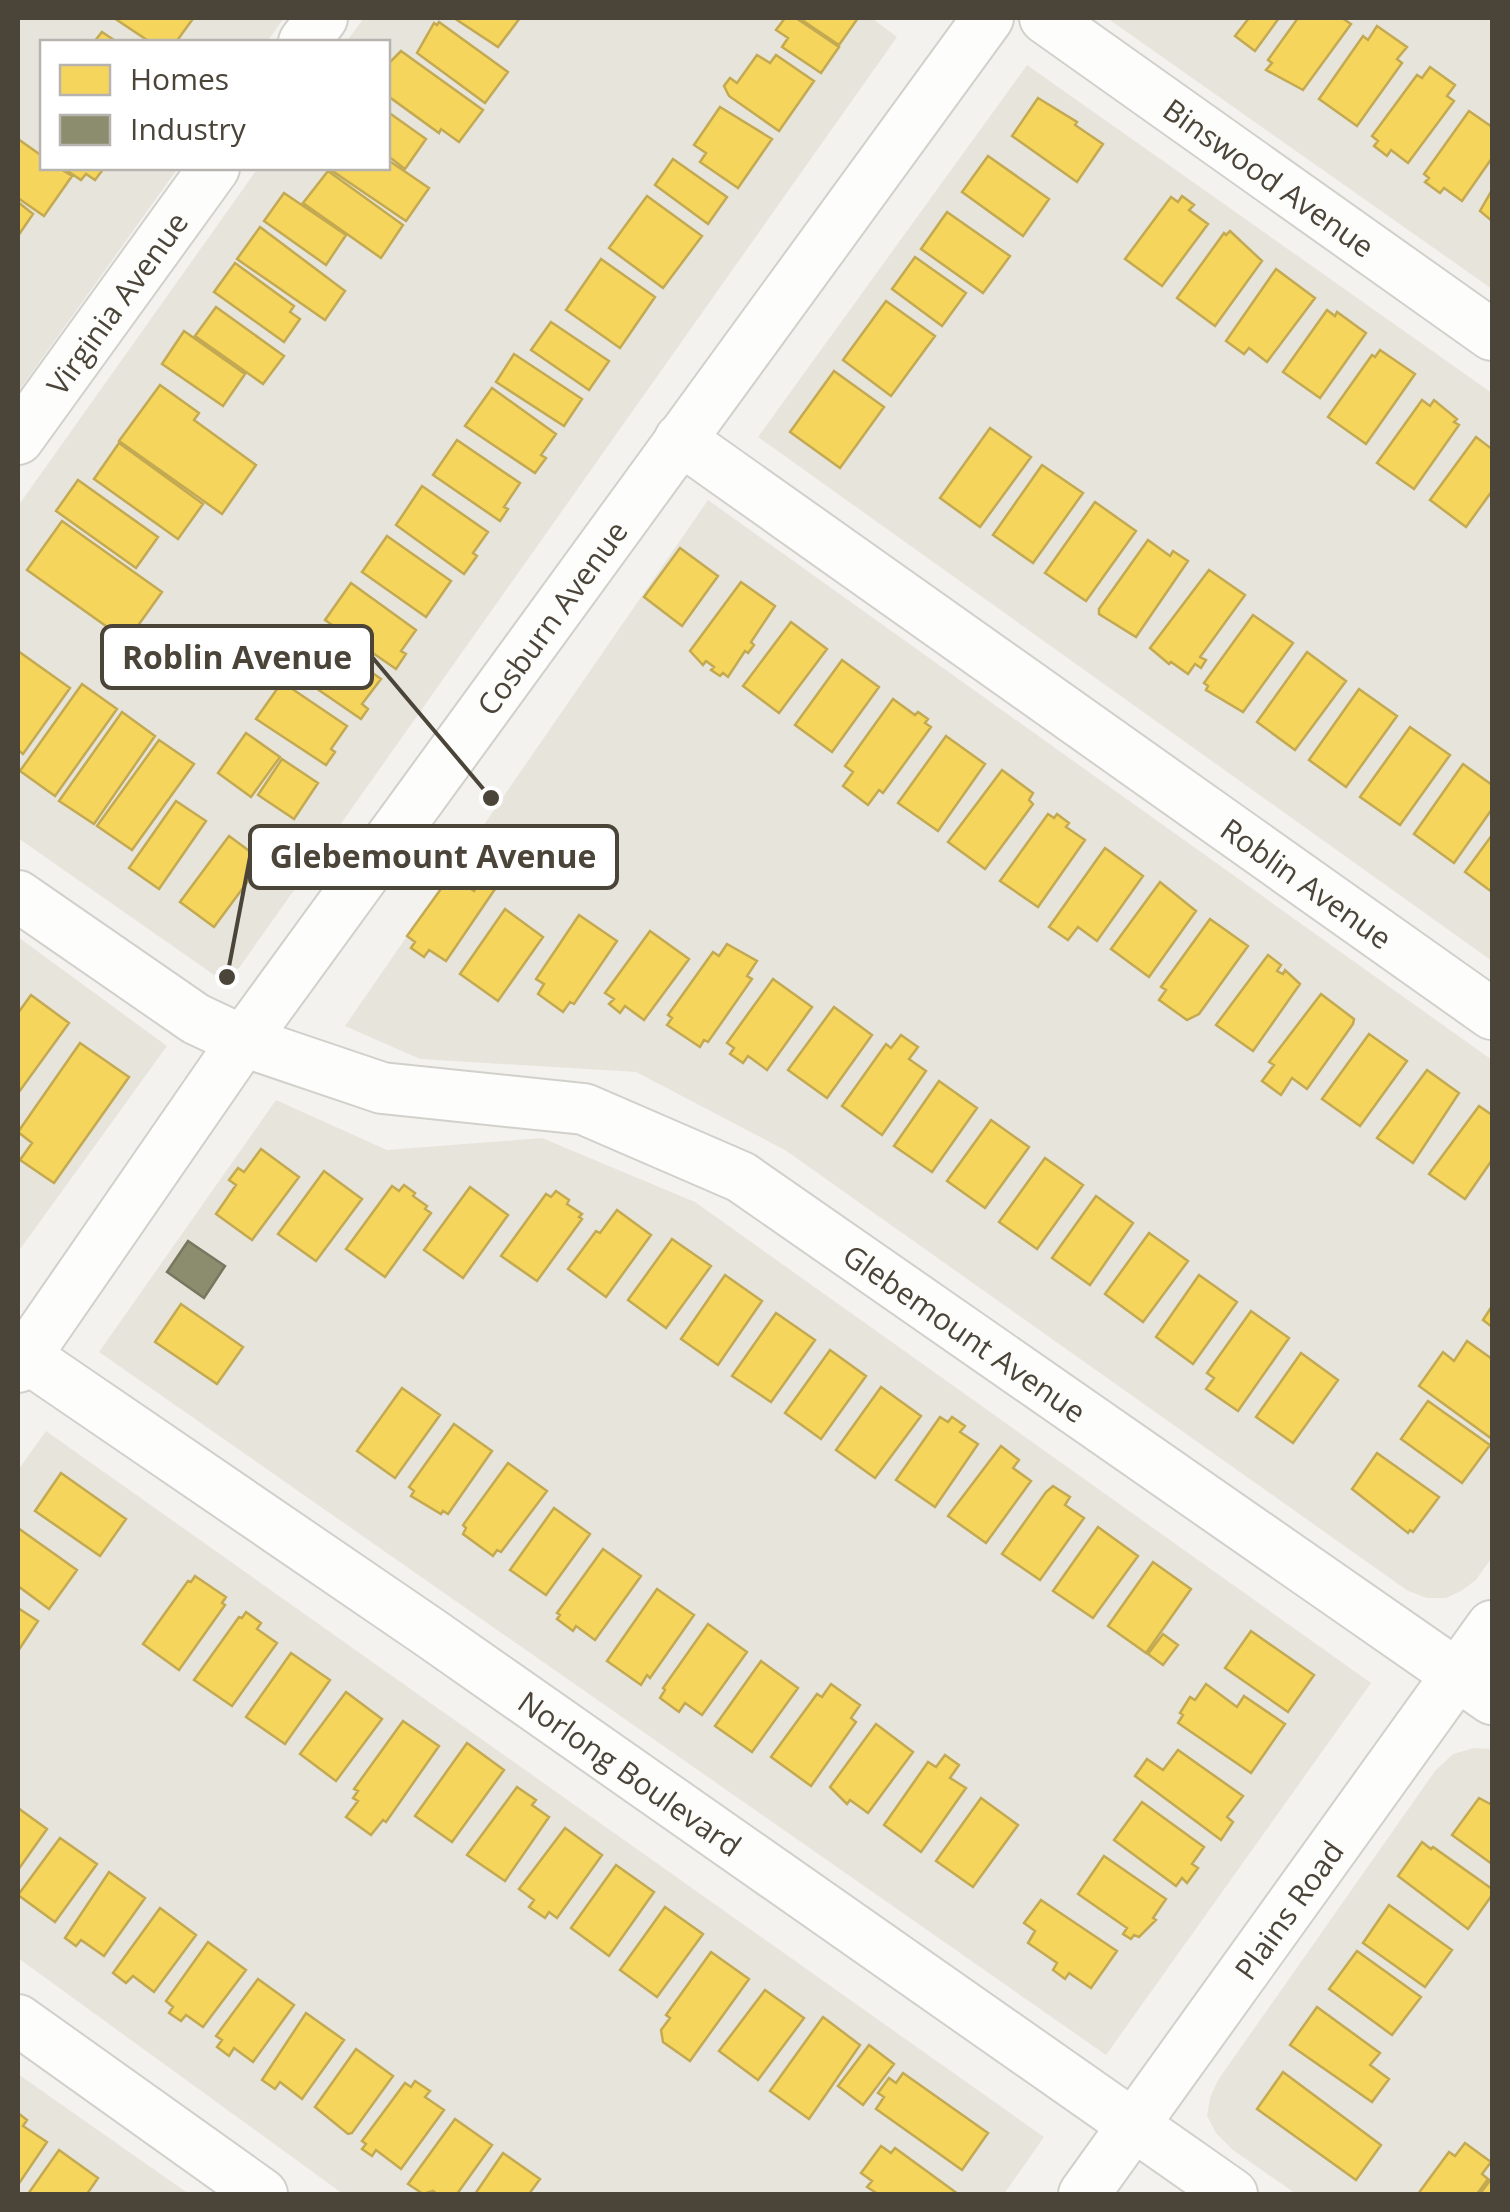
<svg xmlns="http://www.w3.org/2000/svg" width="1510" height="2212" font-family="'Open Sans',sans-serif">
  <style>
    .residential { fill: #e7e4dc }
    .homes { fill: #f6d55c; stroke: #c3aa52; stroke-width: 2.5 }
    .industry { fill: #8c8c6e; stroke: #78765e; stroke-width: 2.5 }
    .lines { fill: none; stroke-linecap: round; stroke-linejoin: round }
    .minor-casing { stroke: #d2d0cb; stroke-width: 54 }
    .minor { stroke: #fdfdfc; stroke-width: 50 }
    .labels { text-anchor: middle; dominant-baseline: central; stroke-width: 10; stroke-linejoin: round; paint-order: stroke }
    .street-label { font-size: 30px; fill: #4b4439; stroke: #fff }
    .leader { fill: none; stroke: #4b4439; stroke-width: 4 }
    .callout-dot { fill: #4b4439; stroke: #fff; stroke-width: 4 }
    .callout { fill: #fff; stroke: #4b4439; stroke-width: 4 }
    .callout-label { font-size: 32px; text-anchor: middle; font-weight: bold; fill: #4b4439 }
  </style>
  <rect width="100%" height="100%" fill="#f4f2ee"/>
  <!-- residential -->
  <path class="residential" d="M18 18H284L267 42H42V168H178L18 392Z
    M364 18H872L897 37 239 968 217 977 18 838V506L258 168H388V42H346Z
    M1107 18H1492V289Z
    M1027 65 1492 393V961L758 437Z
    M708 500 1492 1060V1557L1476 1580 1461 1591 1446 1598H1427L1408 1591 785 1150 636 1072 420 1059 345 1026Z
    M18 937 167 1046 18 1252Z
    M276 1100 387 1150 542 1138 695 1202 1371 1683 1106 2055 99 1352Z
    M46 1431 1044 2137 1004 2194H343L18 1958V1470Z
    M1474 1748 1492 1749V2194H1296L1233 2150 1216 2133 1207 2116 1210 2098 1218 2080 1435 1771 1453 1754Z
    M18 2074 189 2194H18Z"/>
  <!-- homes -->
  <path class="homes" d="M114 18H189L192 20 176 42H150Z
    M454 18H520L498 47Z
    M785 18H796L839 47 821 73 782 47 788 38 776 30Z
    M799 18H858L839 45Z
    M1249 18H1279L1255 51 1235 36Z
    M1298 18H1342L1351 24 1303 90 1266 70 1272 63 1268 60Z
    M439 22 508 72 485 103 417 53 434 23 437 25Z
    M1377 26 1407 47 1397 59 1402 63 1357 126 1319 99 1363 36 1368 40Z
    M102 32 117 42H94Z
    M401 51 483 110 459 142 441 129 439 133 388 96V64Z
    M757 55 770 63 776 55 814 81 779 131 729 96 724 86 730 78 737 83Z
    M1430 67 1455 85 1447 96 1454 101 1408 163 1391 150 1387 156 1374 146 1378 141 1372 136 1417 75 1422 78Z
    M1038 98 1077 122 1075 125 1103 144 1077 182 1012 136Z
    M720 107 772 139 738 188 700 162 706 153 694 145Z
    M1469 111 1492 127V158L1462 201 1444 188 1440 193 1425 182 1429 178 1424 174Z
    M388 112 426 139 405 169 388 156Z
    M18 139 42 156V168H59L72 176 44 216 18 198Z
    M988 156 1049 199 1023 236 962 192Z
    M673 159 727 197 708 224 655 185Z
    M388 160 429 188 406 221 331 170 388 168Z
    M63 168H104L95 180 86 174 81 180Z
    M328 171 403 225 381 258 303 203Z
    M1492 190V221L1480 211Z
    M284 193 346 235 326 265 264 221Z
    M647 196 702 236 663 288 609 248Z
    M1182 196 1194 205 1189 210 1208 224 1162 286 1125 259 1171 197 1178 202Z
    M18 202 33 214 18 236Z
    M947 212 1010 256 983 293 921 249Z
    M260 227 345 291 325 320 237 259Z
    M1230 231 1262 261 1215 326 1177 298 1224 233 1226 235Z
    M915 257 966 293 942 326 892 289Z
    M601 259 655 297 620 348 566 310Z
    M235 263 294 306 290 312 300 319 284 342 214 292Z
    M1276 269 1315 298 1267 362 1249 348 1244 354 1226 341Z
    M886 301 935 336 891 396 843 360Z
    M216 307 284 356 263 384 195 336Z
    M1327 310 1335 316 1337 312 1366 333 1320 398 1283 372Z
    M551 322 609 361 589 390 531 350Z
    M184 331 245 374 223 406 162 364Z
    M1380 350 1415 374 1366 444 1328 417 1372 355 1375 357Z
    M514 354 582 399 564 426 496 382Z
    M834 371 884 407 840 468 790 432Z
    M160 385 199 413 194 420 256 465 222 514 119 441Z
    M492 388 556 434 541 455 546 458 535 473 465 426Z
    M1422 400 1430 406 1434 400 1457 419 1454 422 1459 425 1414 489 1377 463Z
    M990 428 1031 457 980 527 940 498Z
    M1476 437 1492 449V491L1466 527 1430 500Z
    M457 440 520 483 504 507 508 509 500 521 433 475Z
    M119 443 203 504 178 539 94 479Z
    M1042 465 1083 493 1033 563 993 535Z
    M78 480 158 537 136 568 56 511Z
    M422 486 488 532 473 553 477 556 464 574 396 525Z
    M1095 502 1136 531 1086 601 1045 573Z
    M62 521 162 592 127 641 27 570Z
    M387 536 451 581 426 617 362 572Z
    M1148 540 1170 556 1173 551 1188 561 1136 637 1099 614V609Z
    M680 548 718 576 682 626 644 597Z
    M1209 570 1245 595 1200 657 1206 660 1201 668 1195 664 1188 674 1171 662 1169 664 1150 648Z
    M741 582 775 606 751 642 754 645 748 653 745 651 728 677 723 673 720 676 711 670 714 667 706 661 703 665 690 651Z
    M351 583 416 630 401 651 406 654 396 669 325 620Z
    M1253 615 1293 643 1243 712 1206 690 1208 686 1204 683Z
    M791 622 827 649 779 713 743 686Z
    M317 633 381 679 362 704 368 709 361 719 291 671 295 665 283 657 297 638 309 646Z
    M18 651 70 688 23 754 18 750Z
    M1307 652 1346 681 1295 750 1257 722Z
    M842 660 879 687 832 752 795 725Z
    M282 682 347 726 331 749 335 752 326 765 256 719Z
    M82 684 117 709 55 796 20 771Z
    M1359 689 1397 716 1346 787 1309 760Z
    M893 699 915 715 918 712 928 719 925 723 931 727 883 793 879 790 868 805 843 786 853 772 845 766Z
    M122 712 155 736 94 824 59 801Z
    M1410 727 1450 755 1400 825 1360 797Z
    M246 733 280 757 251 797 218 773Z
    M946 736 985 764 938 831 898 803Z
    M159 740 194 764 132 850 97 826Z
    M282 759 318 783 294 819 258 795Z
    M1463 764 1492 785V809L1454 863 1414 834Z
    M1002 770 1033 793 1029 800 1033 804 985 869 948 842Z
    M176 801 206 821 159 889 129 868Z
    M1048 814 1054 818 1057 814 1069 823 1066 827 1085 840 1038 907 1000 881Z
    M1492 835V892L1465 872Z
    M229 836 263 861 214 927 180 902Z
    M1105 848 1143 876 1097 941 1078 927 1068 940 1049 927Z
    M451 875 474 891 481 880 495 889 446 961 429 950 424 957 411 948 415 942 407 936Z
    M1160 882 1196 911 1149 977 1111 949Z
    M505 909 543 937 498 1001 460 974Z
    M579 915 617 941 574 1004 570 1002 563 1012 538 994 544 984 536 979Z
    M1210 919 1248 946 1199 1014 1187 1020 1159 1000 1166 990 1161 987Z
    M650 931 689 959 644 1020 625 1006 620 1013 609 1004 614 999 605 993Z
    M727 944 757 961 747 976 752 979 708 1042 704 1040 700 1047 667 1025 672 1018 668 1015 713 952 719 956Z
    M1268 955 1281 965 1277 971 1283 974 1285 970 1300 984 1253 1051 1216 1025Z
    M773 979 812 1007 767 1070 748 1056 743 1063 730 1054 734 1048 727 1043Z
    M1321 994 1354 1019 1353 1024 1307 1089 1292 1078 1281 1095 1262 1081 1274 1065 1269 1062Z
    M31 995 69 1023 19 1092 18 1013Z
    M834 1007 872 1035 827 1098 788 1070Z
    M1369 1034 1407 1061 1360 1126 1322 1099Z
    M901 1035 918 1047 909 1059 926 1071 882 1135 842 1106 886 1044 891 1048Z
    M80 1043 129 1077 54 1183 20 1160 32 1143 18 1132Z
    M1427 1070 1459 1093 1413 1163 1377 1138Z
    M939 1081 977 1108 932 1172 894 1146Z
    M1479 1106 1492 1115V1160L1465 1199 1429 1174Z
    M991 1120 1029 1147 985 1208 947 1181Z
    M261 1149 299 1177 252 1240 216 1214 236 1185 229 1180 238 1168 244 1172Z
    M1045 1158 1083 1185 1037 1249 999 1222Z
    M324 1171 362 1199 316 1261 278 1234Z
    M404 1185 415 1193 413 1196 427 1206 425 1209 431 1213 385 1277 346 1249 392 1186 399 1191Z
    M470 1187 508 1215 463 1278 424 1250Z
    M556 1191 569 1200 567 1204 582 1214 579 1217 582 1219 537 1281 501 1256 546 1194 551 1197Z
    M1096 1196 1133 1223 1090 1285 1052 1258Z
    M617 1210 651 1235 606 1297 568 1269 596 1231 600 1233Z
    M1149 1233 1188 1261 1143 1322 1105 1294Z
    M672 1239 711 1266 666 1328 628 1300Z
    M725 1275 762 1301 718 1365 681 1339Z
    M1199 1275 1237 1302 1193 1364 1156 1337Z
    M181 1304 243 1347 217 1384 155 1342Z
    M1492 1306V1327L1483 1320Z
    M1251 1311 1289 1338 1238 1411 1206 1389 1214 1378 1207 1373Z
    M776 1313 815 1340 771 1402 732 1376Z
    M1467 1341 1492 1359V1439L1419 1386 1443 1352 1454 1361Z
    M830 1350 866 1376 821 1439 785 1413Z
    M1301 1353 1338 1380 1293 1443 1256 1417Z
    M881 1387 921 1416 875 1478 836 1450Z
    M402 1388 440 1415 395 1478 357 1451Z
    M1428 1401 1490 1445 1462 1483 1401 1439Z
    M940 1417 948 1422 952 1417 965 1426 960 1432 978 1444 935 1507 896 1480Z
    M454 1424 492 1451 448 1514 443 1511 441 1514 411 1496 414 1491 409 1487Z
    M1001 1446 1019 1460 1013 1468 1031 1481 986 1543 948 1516Z
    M1377 1453 1439 1497 1413 1532 1410 1530 1408 1533 1352 1489Z
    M508 1463 547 1491 501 1552 497 1550 493 1556 463 1534 466 1528 463 1525Z
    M61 1473 126 1519 100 1556 35 1511Z
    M1053 1486 1070 1497 1065 1505 1084 1518 1040 1580 1002 1554 1046 1492Z
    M554 1508 590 1534 546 1595 510 1570Z
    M1098 1527 1138 1556 1093 1618 1053 1591Z
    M18 1528 77 1570 49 1609 18 1586Z
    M603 1549 641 1576 595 1640 576 1626 573 1631 557 1619 560 1615 557 1613Z
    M1153 1562 1191 1589 1146 1653 1108 1626Z
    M195 1576 226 1597 222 1603 225 1605 179 1670 143 1644 188 1581 191 1582Z
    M657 1589 694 1615 650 1678 647 1675 641 1685 607 1661Z
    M18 1608 38 1621 18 1651Z
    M246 1612 261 1623 257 1629 277 1643 232 1706 194 1680 239 1617 242 1618Z
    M708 1624 747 1652 702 1715 685 1703 679 1712 660 1698 665 1690 663 1688Z
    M1251 1631 1314 1675 1288 1712 1225 1668Z
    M1163 1634 1178 1645 1163 1665 1148 1654Z
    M291 1653 330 1680 285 1744 246 1717Z
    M761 1661 798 1688 752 1752 715 1726Z
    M831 1684 860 1705 851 1718 856 1722 811 1786 771 1757 817 1694 822 1697Z
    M1206 1684 1237 1707 1244 1696 1285 1724 1251 1773 1178 1723 1183 1715 1180 1713 1190 1697 1195 1700Z
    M346 1692 382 1719 336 1781 300 1754Z
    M403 1721 439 1746 386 1822 383 1820 371 1835 346 1817 358 1801 353 1798 358 1791 354 1789Z
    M876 1724 913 1752 868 1813 850 1800 847 1804 830 1787Z
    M467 1743 504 1770 452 1842 415 1816Z
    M1178 1750 1243 1796 1227 1817 1233 1822 1221 1840 1135 1776 1147 1759 1163 1770Z
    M945 1755 959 1765 950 1778 966 1788 921 1852 884 1825 928 1762 936 1767Z
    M517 1787 536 1800 532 1805 549 1817 505 1881 467 1855Z
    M981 1798 1018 1825 973 1887 936 1861Z
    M1479 1798 1492 1805V1864L1452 1835Z
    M1142 1802 1204 1847 1192 1864 1198 1868 1187 1883 1182 1878 1176 1886 1114 1840Z
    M18 1808 47 1829 18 1870Z
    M565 1828 602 1855 557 1918 549 1912 545 1918 529 1907 534 1900 519 1889Z
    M60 1838 97 1864 55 1922 18 1895Z
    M1422 1842 1431 1849 1433 1847 1492 1889V1895L1468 1929 1398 1876Z
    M1104 1856 1166 1899 1153 1918 1156 1920 1139 1937 1134 1935 1131 1939 1123 1934 1127 1928 1078 1894Z
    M616 1865 654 1892 609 1956 571 1928Z
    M109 1872 145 1898 104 1956 81 1940 76 1946 65 1938Z
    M1041 1900 1117 1951 1091 1988 1069 1973 1065 1979 1053 1970 1057 1963 1028 1943 1035 1931 1024 1923Z
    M1389 1905 1452 1950 1425 1987 1363 1943Z
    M665 1907 703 1934 657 1997 620 1970Z
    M160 1908 196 1935 154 1992 133 1976 126 1983 113 1973Z
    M208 1942 246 1970 203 2027 186 2015 181 2021 169 2013 173 2007 166 2001Z
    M1357 1951 1421 1997 1392 2035 1329 1989Z
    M711 1952 749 1979 690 2061 663 2042 661 2030 670 2018 666 2015Z
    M258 1979 294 2005 253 2062 234 2048 229 2056 217 2047 222 2040 216 2036Z
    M765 1990 804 2018 758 2080 719 2051Z
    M1317 2007 1380 2053 1370 2065 1389 2079 1372 2102 1290 2045Z
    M306 2013 344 2040 302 2099 280 2082 275 2089 262 2080Z
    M823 2017 860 2045 809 2119 770 2091Z
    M869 2045 894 2064 863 2105 838 2086Z
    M356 2049 393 2076 352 2133 348 2134 315 2107Z
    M1283 2072 1381 2145 1356 2180 1257 2109Z
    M903 2073 988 2133 962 2170 876 2109 884 2097 878 2093 889 2078 896 2083Z
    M415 2081 430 2091 425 2097 444 2110 401 2169 376 2150 372 2156 362 2149 366 2144 362 2141 405 2083 411 2087Z
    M18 2113 27 2120 23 2126 47 2142 18 2185Z
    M455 2119 492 2145 457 2194H437L433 2191 423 2194 408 2184Z
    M1465 2143 1491 2162 1482 2174 1488 2179 1477 2194H1418L1449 2152 1455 2156Z
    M881 2146 891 2153 895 2148 958 2194H878L867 2187 872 2181 861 2173Z
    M59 2150 98 2178 87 2194H28Z
    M503 2153 540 2179 529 2194H475Z
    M1491 2179 1492 2194H1480Z"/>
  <!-- industry -->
  <path class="industry" d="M188 1241 225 1266 204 1298 167 1272Z"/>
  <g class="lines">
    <!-- minor casing -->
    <g class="minor-casing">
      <g id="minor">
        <path id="s1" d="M1045 18 1492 335"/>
        <path d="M304 42 322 18"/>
        <path id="s2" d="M18 439 214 168"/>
        <path id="s3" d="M680 439 1492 1014"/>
        <path id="s4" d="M18 896 196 1019 243 1041 382 1088 584 1109 741 1177 1492 1699"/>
        <path id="s5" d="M25 1356 429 1632 1232 2194"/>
        <path id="s6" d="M18 1367 243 1041 988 18"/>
        <path d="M18 2020 262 2194"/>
        <path id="s7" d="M1084 2194 1492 1626"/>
      </g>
    </g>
    <!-- minor -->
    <use href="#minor" class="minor"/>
  </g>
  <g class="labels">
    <!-- street labels -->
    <g class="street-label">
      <text stroke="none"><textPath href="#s1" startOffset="275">Binswood Avenue</textPath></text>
      <text stroke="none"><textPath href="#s2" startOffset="168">Virginia Avenue</textPath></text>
      <text stroke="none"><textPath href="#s6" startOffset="920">Cosburn Avenue</textPath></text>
      <text stroke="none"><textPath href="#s3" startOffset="768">Roblin Avenue</textPath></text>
      <text stroke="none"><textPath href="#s4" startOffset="1062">Glebemount Avenue</textPath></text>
      <text stroke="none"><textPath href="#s5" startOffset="735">Norlong Boulevard</textPath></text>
      <text stroke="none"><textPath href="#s7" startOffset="350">Plains Road</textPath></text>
    </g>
  </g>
  <!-- callouts -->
  <path class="leader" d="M491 798L372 657M227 977L250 857"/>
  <g class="callout-dot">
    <circle cx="491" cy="798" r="10"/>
    <circle cx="227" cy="977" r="10"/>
  </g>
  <g class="callout">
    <rect x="102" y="626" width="270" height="62" rx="10"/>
    <rect x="250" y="826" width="367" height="62" rx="10"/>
  </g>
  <g class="callout-label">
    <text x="237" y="669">Roblin Avenue</text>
    <text x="433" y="868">Glebemount Avenue</text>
  </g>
  <!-- border -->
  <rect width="1510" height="2212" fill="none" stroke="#4b4439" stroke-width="40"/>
  <!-- legend -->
  <rect x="40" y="40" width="350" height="130" fill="#ffffff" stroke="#b7b4b0" stroke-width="2.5"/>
  <rect x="60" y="65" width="50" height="30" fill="#f6d55c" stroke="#b7b4b0" stroke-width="2.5"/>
  <text x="130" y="90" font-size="30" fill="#4b4439">Homes</text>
  <rect x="60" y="115" width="50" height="30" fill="#8c8c6e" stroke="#b7b4b0" stroke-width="2.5"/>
  <text x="130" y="140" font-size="30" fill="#4b4439">Industry</text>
</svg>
